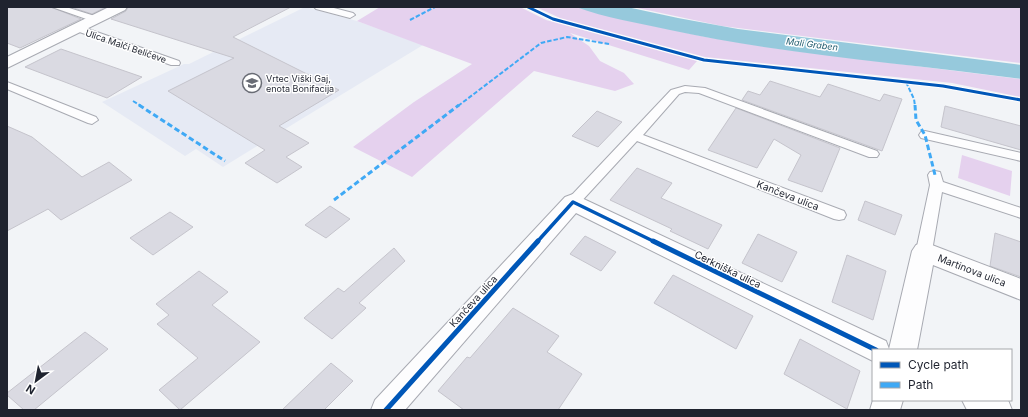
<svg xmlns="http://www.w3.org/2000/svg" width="1028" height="417" font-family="Inter,sans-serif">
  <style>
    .built { fill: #e6eaf4 }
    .green { fill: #e5d1ee }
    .water { fill: #96c9dc }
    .building { fill: #dadae2; stroke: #c5c4cc }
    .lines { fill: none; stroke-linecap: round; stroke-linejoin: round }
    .service-casing { stroke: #a8aab2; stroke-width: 2 }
    .minor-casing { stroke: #a8aab2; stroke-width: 2 }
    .service { fill: #fdfdfe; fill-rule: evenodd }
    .minor { fill: #fdfdfe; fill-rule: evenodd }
    .quiet-far1 { stroke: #3fa9f5; stroke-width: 2; stroke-dasharray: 4.5 2; stroke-linecap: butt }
    .quiet { stroke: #3fa9f5; stroke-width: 3; stroke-dasharray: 5.5 3; stroke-linecap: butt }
    .cycleway-far2-casing { stroke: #fff; stroke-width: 5 }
    .cycleway-far1-casing { stroke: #fff; stroke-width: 6 }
    .cycleway-casing { stroke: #fff; stroke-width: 8 }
    .cycleway-far2 { stroke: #0057b8; stroke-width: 3 }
    .cycleway-far1 { stroke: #0057b8; stroke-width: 3.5 }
    .cycleway { stroke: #0057b8; stroke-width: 5 }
    .labels { text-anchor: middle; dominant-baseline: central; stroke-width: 3; stroke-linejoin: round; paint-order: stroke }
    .far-water-label { font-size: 9px; font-style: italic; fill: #245e70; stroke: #fff }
    .far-street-label { font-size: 9px; fill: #1f232f; stroke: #fff }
    .far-poi-label { font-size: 9px; fill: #1f232f; stroke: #fff; text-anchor: start }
    .street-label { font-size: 10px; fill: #1f232f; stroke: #fff }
  </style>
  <rect width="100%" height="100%" fill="#f2f4f7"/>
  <!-- built -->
  <path class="built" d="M305 7 357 21 423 45 223 167 196 149 185 156 102 102 184 64H189Z"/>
  <!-- green -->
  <path class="green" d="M380 7H520L546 20 697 61 689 70 570 33 589 46 600 61 624 73 634 84 615 91 534 71 412 177 353 147 414 102 472 64 357 21Z
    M536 7H576L621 19 706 37 780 49 1021 79V97L952 83 705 57 560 18Z
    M633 7H1021V63L722 26Z
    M962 155 1012 171 1010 196 958 178Z"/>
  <!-- water -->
  <path class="water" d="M576 7H627L678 18 738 29 1021 65V79C904 63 785 55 670 30 639 23 605 18 576 7Z"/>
  <!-- building -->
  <path class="building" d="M7 7H51L81 19 20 48 7 43Z
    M71 7H106L92 14Z
    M128 7H291L233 37 339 90 279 126 309 143 286 157 302 167 277 183 245 163 265 150 168 91 234 58 111 19 126 11Z
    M61 49 142 77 107 98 25 67Z
    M770 81 820 97 828 84 880 101 884 94 902 99 882 151 742 100 748 91 760 95Z
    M945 106 1021 126V150L941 127Z
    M736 108 840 148 822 192 788 180 801 155 774 139 757 168 708 150Z
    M597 111 622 122 598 147 572 136Z
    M7 126 32 137 82 177 109 162 132 180 61 220 48 209 7 231Z
    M637 168 672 183 661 198 722 225 708 249 670 231 672 229 610 200Z
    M865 201 902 215 895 235 858 220Z
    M330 206 350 219 326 238 305 225Z
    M170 212 193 227 153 255 130 238Z
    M995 233 1021 242V277L990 266Z
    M758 234 797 252 782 282 742 263Z
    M585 236 616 252 601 271 570 254Z
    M394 248 405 261 359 303 366 308 332 339 304 318 338 288 344 292Z
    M847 255 886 271 873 320 832 302Z
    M199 271 228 292 212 305 260 342 180 410 159 390 198 358 157 324 169 315 156 304Z
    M673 275 753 316 736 349 654 303Z
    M513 308 559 336 547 352 582 374 558 410H464L438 391 467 357 470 358Z
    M85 332 108 349 34 410H24L7 395V393Z
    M800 339 860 371 847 409 784 374Z
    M331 363 353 381 324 410H282Z"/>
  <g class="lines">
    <!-- service casing -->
    <g class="service-casing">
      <path id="service" d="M52 7H66L98 17 100 19 95 22 92 21Z
        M314 7H330L353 13 355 15 350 18 316 9Z
        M77 25 179 61 180 63 179 65H171L74 30 72 28Z
        M7 82 96 117 98 120 92 124 88 123 7 89Z
        M685 86 705 88 877 151 879 154 877 157H869L699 93 685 92 679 94 643 135 844 211 846 215 844 219 839 220 834 219 637 141 578 205 573 207 568 205 566 202 568 199 671 90Z
        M925 131 1021 153V161L921 138 919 135 921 132Z
        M935 171 940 172 943 182 1021 208V218L942 192 932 251 929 255 924 257 919 255 916 251 930 185 928 175 930 172Z"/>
    </g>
    <!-- minor casing -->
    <g class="minor-casing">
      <path id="minor" d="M109 7H127L125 10 7 68V57Z
        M573 194 886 341 889 349 912 251 916 245 924 242 932 245 1021 279V300L933 265 917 350H873V361L576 213 405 410H371L375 400 565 197Z
        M873 400H903L900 410H870Z
        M962 400H1008L1012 410H967Z"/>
    </g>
    <!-- service -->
    <use href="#service" class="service"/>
    <!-- minor -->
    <use href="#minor" class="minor"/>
    <!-- quiet-far1 -->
    <path class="quiet-far1" d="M410 20 435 7
      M906 82 914 99 915 106
      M133 101 141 106
      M458 106 541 43 567 37 609 44"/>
    <!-- quiet -->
    <path class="quiet" d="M139 105 225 161
      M915 105 916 120 925 135 935 175
      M334 200 459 105"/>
    <!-- cycleway-far2 casing -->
    <g class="cycleway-far2-casing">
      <path id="cycleway-far2" d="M528 7 553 19 704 60 943 86 1021 100"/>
    </g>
    <!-- cycleway-far1 casing -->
    <g class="cycleway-far1-casing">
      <path id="cycleway-far1" d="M537 242 573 202 655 242"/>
    </g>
    <!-- cycleway casing -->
    <g class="cycleway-casing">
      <path id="cycleway" d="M653 241 876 350
        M386 410 538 241"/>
    </g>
    <!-- cycleway-far2 -->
    <use href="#cycleway-far2" class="cycleway-far2"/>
    <!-- cycleway-far1 -->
    <use href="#cycleway-far1" class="cycleway-far1"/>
    <!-- cycleway -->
    <use href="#cycleway" class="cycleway"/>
  </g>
  <!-- icons -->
  <defs>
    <g id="school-ring" transform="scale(1)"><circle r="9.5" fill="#fff" stroke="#696c75" stroke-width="1.5"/><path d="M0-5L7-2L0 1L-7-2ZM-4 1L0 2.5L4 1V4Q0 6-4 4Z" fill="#696c75"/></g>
  </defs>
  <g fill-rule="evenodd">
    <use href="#school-ring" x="252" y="83"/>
  </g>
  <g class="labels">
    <!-- far-water labels -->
    <g class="far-water-label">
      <text transform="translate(812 44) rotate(7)">Mali Graben</text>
    </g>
    <!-- far-street labels -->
    <g class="far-street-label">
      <text transform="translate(126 46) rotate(19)">Ulica Malči Beličeve</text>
    </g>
    <!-- far-poi labels -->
    <g class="far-poi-label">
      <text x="266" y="78">Vrtec Viški Gaj,<tspan x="266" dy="10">enota Bonifacija</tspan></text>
    </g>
    <!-- street labels -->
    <g class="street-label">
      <text transform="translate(788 195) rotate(21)">Kančeva ulica</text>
      <text transform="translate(728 269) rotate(26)">Cerkniška ulica</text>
      <text transform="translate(972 270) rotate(21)">Martinova ulica</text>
      <text transform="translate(473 301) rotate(-48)">Kančeva ulica</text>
    </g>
  </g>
  <!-- border -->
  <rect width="1028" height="417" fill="none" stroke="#1f232f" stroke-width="16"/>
  <!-- legend -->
  <rect x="872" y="349" width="140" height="52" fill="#ffffff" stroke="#a5a7ac"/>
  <rect x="880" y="362" width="20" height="6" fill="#0057b8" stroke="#a5a7ac"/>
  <text x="908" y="369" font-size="12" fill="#1f232f">Cycle path</text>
  <rect x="880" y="382" width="20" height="6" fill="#3fa9f5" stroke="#a5a7ac"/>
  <text x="908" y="389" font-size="12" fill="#1f232f">Path</text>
  <!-- north arrow -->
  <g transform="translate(36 381) rotate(212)" stroke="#ffffff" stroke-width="3" paint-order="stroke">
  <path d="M0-3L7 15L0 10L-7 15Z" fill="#1f232f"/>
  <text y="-6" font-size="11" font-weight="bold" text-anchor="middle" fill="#1f232f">N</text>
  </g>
</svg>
